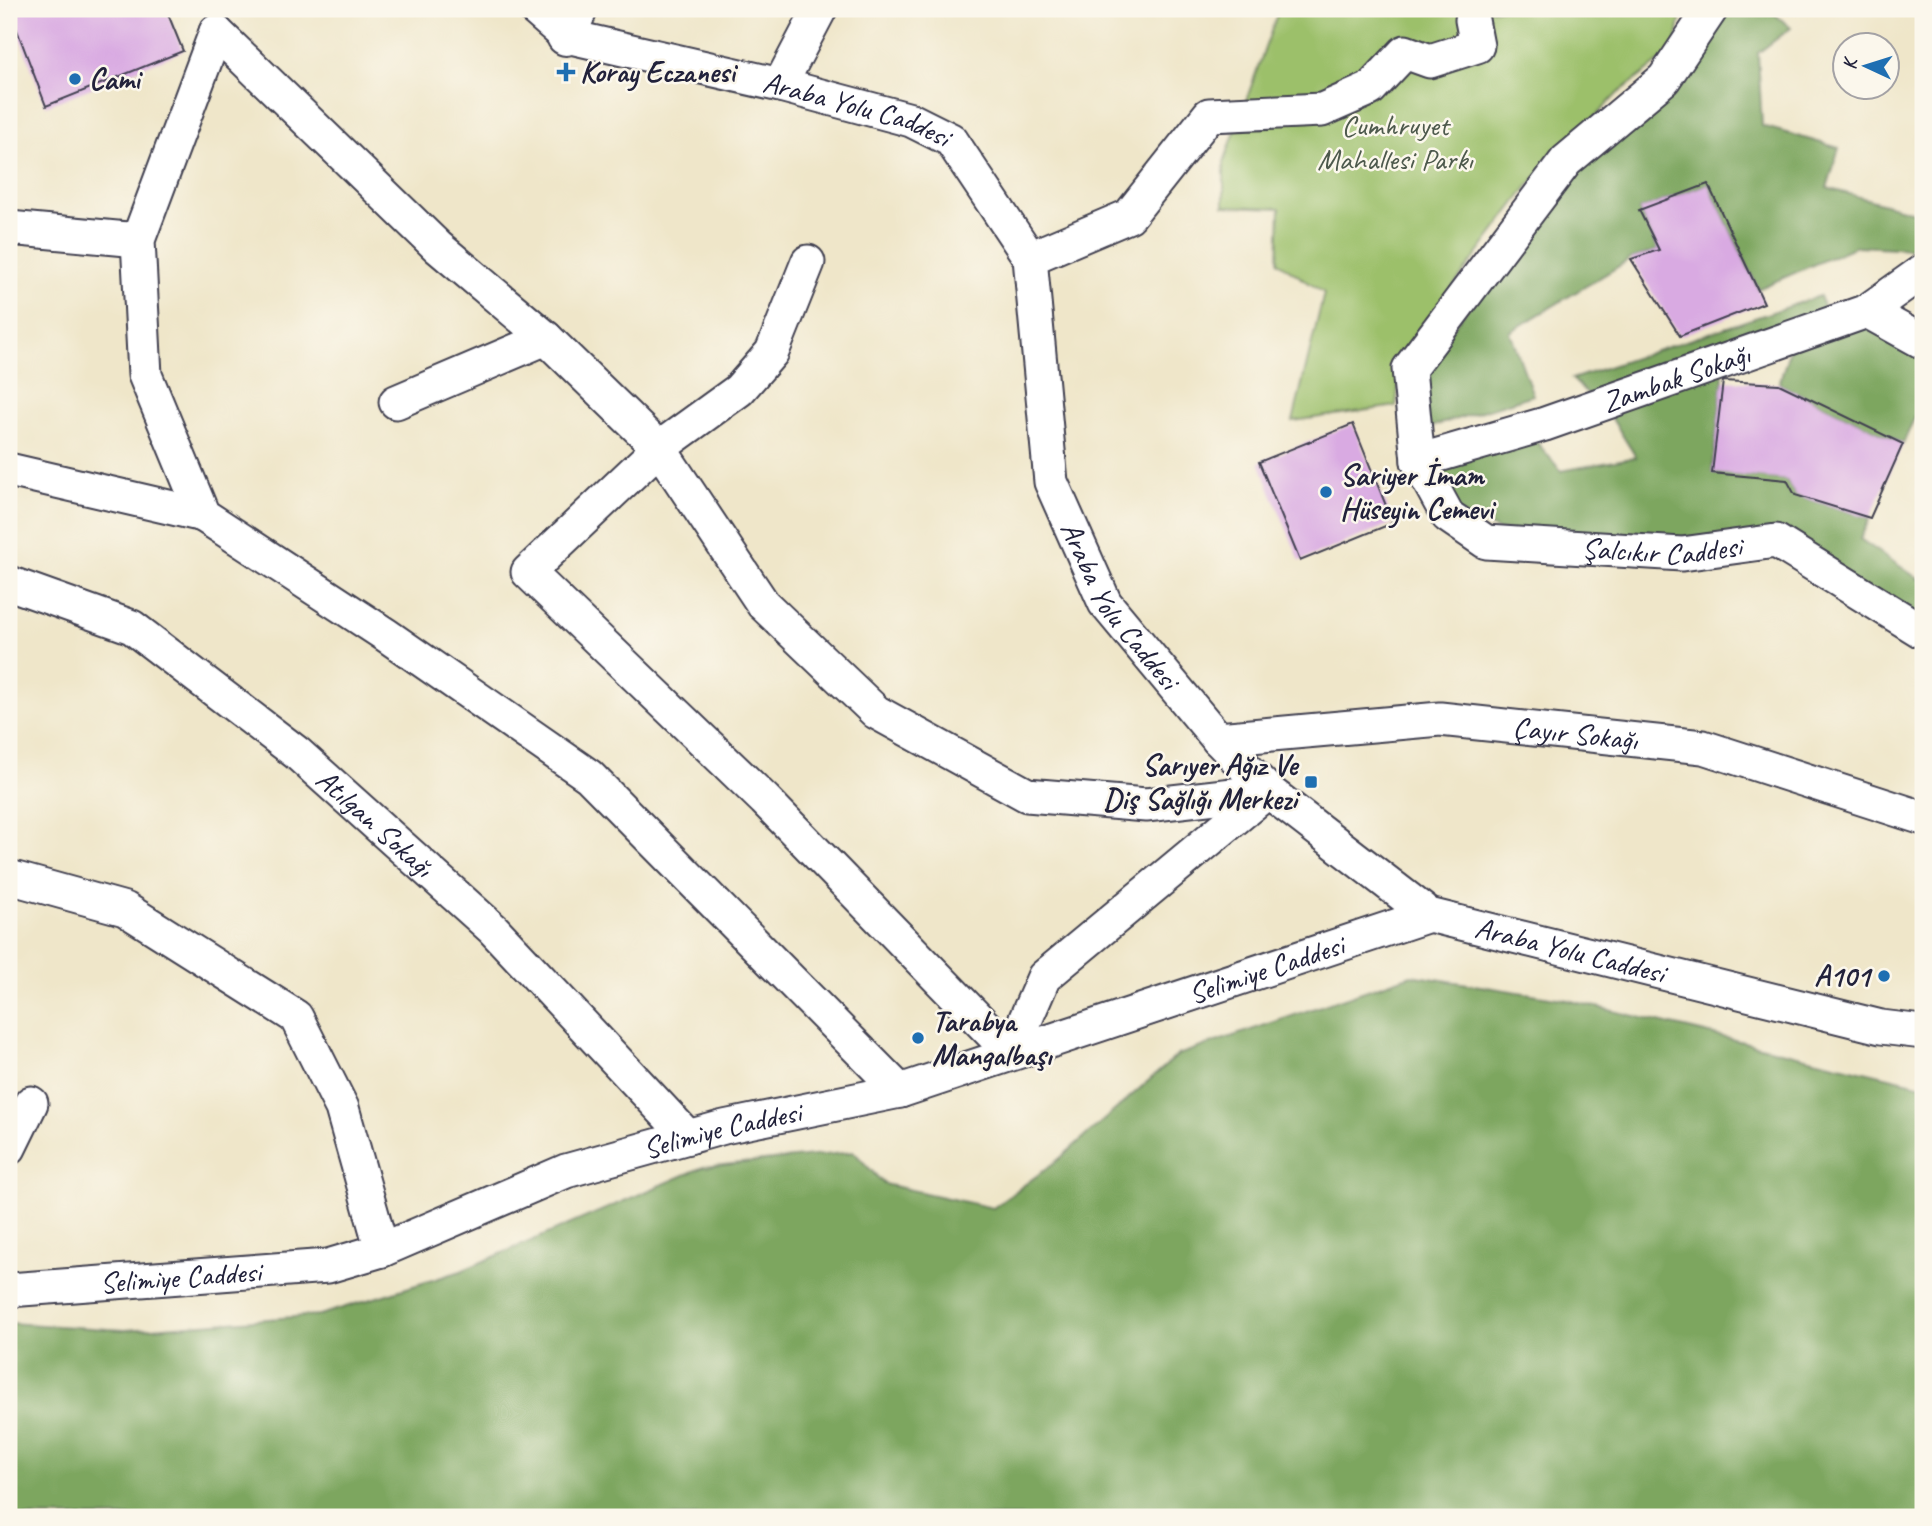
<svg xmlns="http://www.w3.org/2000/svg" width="1932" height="1526" font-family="Caveat,sans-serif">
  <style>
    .green { fill: #9cc06b; stroke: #5f7153; stroke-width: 2 }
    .forest { fill: #7da65f; stroke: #50644d; stroke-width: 2 }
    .building { fill: #d9aae2 }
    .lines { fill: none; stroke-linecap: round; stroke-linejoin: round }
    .minor-casing { stroke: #413f50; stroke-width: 37 }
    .major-casing { stroke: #413f50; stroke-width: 42 }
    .minor { stroke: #fff; stroke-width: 33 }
    .major { stroke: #fff; stroke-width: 38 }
    .poi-dot { fill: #1f6fb2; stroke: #fbf7ec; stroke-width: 2.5 }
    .labels { text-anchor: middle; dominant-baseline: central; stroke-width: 5; stroke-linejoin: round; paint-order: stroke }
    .poi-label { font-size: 30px; font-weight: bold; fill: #22223b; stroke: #fbf7ec; text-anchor: start }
    .street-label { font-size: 30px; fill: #22223b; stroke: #fbf7ec }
    .park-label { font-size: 30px; fill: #4d594c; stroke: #fbf7ec }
  </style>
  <rect width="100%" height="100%" fill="#fbf7ec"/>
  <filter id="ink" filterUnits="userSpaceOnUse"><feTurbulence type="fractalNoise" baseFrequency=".0143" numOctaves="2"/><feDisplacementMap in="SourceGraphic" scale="14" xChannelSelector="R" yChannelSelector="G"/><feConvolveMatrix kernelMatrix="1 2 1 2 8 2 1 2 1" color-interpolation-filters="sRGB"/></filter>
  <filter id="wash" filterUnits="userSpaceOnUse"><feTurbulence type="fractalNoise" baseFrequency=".00686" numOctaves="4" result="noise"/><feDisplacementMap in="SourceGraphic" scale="28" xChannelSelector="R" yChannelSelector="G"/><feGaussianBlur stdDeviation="1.57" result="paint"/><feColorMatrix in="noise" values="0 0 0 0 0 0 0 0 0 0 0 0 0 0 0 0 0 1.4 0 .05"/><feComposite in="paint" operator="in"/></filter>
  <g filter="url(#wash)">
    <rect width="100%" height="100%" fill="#efe6c9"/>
    <!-- green -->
    <path class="green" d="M1279 9H1682L1675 50 1617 94 1529 185 1402 355 1396 406 1293 421 1324 293 1278 262 1280 208 1224 206V162Z"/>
    <!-- forest -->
    <path class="forest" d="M1720 9H1769L1791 28 1758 53 1762 126 1839 148 1827 188 1921 214 1914 249 1856 246 1758 289 1708 184 1639 210 1659 250 1631 259 1510 332 1533 395 1428 428 1423 368 1573 168Z
      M1820 296 1831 324 1722 368 1723 381 1712 472 1787 480 1795 495 1870 518 1860 539 1923 582V627L1781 541 1498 530 1453 511 1432 466 1535 440 1561 471 1636 457 1609 414 1572 379Z
      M1866 320 1923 352V398L1903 444 1779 384 1792 342Z
      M1411 975 1563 999 1923 1085V1517H9V1323L125 1330 320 1315 461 1271 703 1167 854 1152 884 1184 993 1208 1058 1160 1178 1055Z"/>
    <g id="blocks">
      <!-- building -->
      <path class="building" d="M9 9H166L183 51 46 106Z
        M1708 184 1764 303 1680 336 1631 259 1659 250 1639 210Z
        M1723 381 1779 384 1903 444 1870 518 1795 495 1787 480 1712 473Z
        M1353 424 1393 523 1300 561 1259 462Z"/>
    </g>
  </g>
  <g filter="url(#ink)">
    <use href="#blocks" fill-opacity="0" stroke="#413f50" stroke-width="2"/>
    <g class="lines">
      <!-- minor casing -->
      <g class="minor-casing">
        <g id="minor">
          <path id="s1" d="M535 9 566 36 780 85 911 120 951 140 1030 258 1051 482 1105 603 1218 739 1268 791 1429 915 1881 1027 1923 1032"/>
          <path id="s2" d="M1711 9 1664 79 1566 161 1409 369 1418 461 1448 516 1486 542 1682 554 1776 541 1923 632"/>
          <path d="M216 32 138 240 145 375 203 515 386 635 589 776 900 1091"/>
          <path d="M216 32 438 247 546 338 659 448 763 604 876 712 1027 795 1146 805 1268 791"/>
          <path d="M780 85 820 9"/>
          <path d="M9 228 138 240"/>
          <path d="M1030 258 1129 216 1209 115 1322 110 1370 89 1405 52 1430 61 1477 46 1472 20"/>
          <path d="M808 262 772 352 739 390 659 448 528 572 765 800 1011 1053 1044 977 1268 791"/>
          <path d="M1867 311 1923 342"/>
          <path d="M396 402 546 338"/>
          <path id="s3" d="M1418 461 1545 424 1867 311 1923 271"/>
          <path d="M9 470 203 515"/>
          <path id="s4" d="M9 583 132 627 297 753 493 929 688 1137"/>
          <path id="s5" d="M1218 739 1440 719 1703 747 1923 818"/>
          <path d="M9 877 125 909 296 1017 342 1108 382 1250"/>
          <path d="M9 1148 31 1103"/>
          <path id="s6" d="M9 1290 328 1266 382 1250 566 1171 724 1127 900 1091 1429 915"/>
        </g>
      </g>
      <!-- major casing -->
      <g class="major-casing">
        <path id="major" d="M566 36 578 9"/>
      </g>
      <!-- minor -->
      <use href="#minor" class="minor"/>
      <!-- major -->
      <use href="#major" class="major"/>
    </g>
  </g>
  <!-- markers -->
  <g class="poi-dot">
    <path d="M562.5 61.5h7v7h7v7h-7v7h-7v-7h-7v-7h7z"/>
    <circle cx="75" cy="79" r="7"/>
    <circle cx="1326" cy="492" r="7"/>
    <rect x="1304" y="775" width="14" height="14" rx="3.5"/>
    <circle cx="1884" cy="976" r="7"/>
    <circle cx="918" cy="1038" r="7"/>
  </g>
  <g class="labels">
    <!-- poi labels -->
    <g class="poi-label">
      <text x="580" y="72">Koray Eczanesi</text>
      <text x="89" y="79">Cami</text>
      <text x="1340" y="475">Sariyer İmam<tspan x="1340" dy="34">Hüseyin Cemevi</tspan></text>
      <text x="1297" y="765" text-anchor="end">Sarıyer Ağız Ve<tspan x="1297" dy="34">Diş Sağlığı Merkezi</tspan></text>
      <text x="1870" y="976" text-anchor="end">A101</text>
      <text x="932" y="1021">Tarabya<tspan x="932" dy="34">Mangalbaşı</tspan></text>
    </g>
    <!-- street labels -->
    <g class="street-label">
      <text stroke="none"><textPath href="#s1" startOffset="341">Araba Yolu Caddesi</textPath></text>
      <text stroke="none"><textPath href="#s3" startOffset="271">Zambak Sokağı</textPath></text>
      <text stroke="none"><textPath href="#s2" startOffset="850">Şalcıkır Caddesi</textPath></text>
      <text stroke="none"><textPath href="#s1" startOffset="950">Araba Yolu Caddesi</textPath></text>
      <text stroke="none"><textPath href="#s5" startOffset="359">Çayır Sokağı</textPath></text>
      <text stroke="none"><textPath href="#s4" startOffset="443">Atılgan Sokağı</textPath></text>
      <text stroke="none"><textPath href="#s1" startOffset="1538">Araba Yolu Caddesi</textPath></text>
      <text stroke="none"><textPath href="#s6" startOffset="1306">Selimiye Caddesi</textPath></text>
      <text stroke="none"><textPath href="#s6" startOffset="738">Selimiye Caddesi</textPath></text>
      <text stroke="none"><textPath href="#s6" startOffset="172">Selimiye Caddesi</textPath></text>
    </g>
    <!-- park labels -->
    <g class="park-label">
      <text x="1395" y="125">Cumhruyet<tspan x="1395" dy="34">Mahallesi Parkı</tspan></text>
    </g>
  </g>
  <!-- margin -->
  <rect width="1932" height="1526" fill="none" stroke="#fbf7ec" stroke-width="35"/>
  <!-- north arrow -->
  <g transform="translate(1866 66) rotate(274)"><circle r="33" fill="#fbf7ec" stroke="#a4a2a5" stroke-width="2"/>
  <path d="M0-5L12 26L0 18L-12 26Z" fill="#1f6fb2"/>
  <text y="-10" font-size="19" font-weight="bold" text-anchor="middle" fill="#22223b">K</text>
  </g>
</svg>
